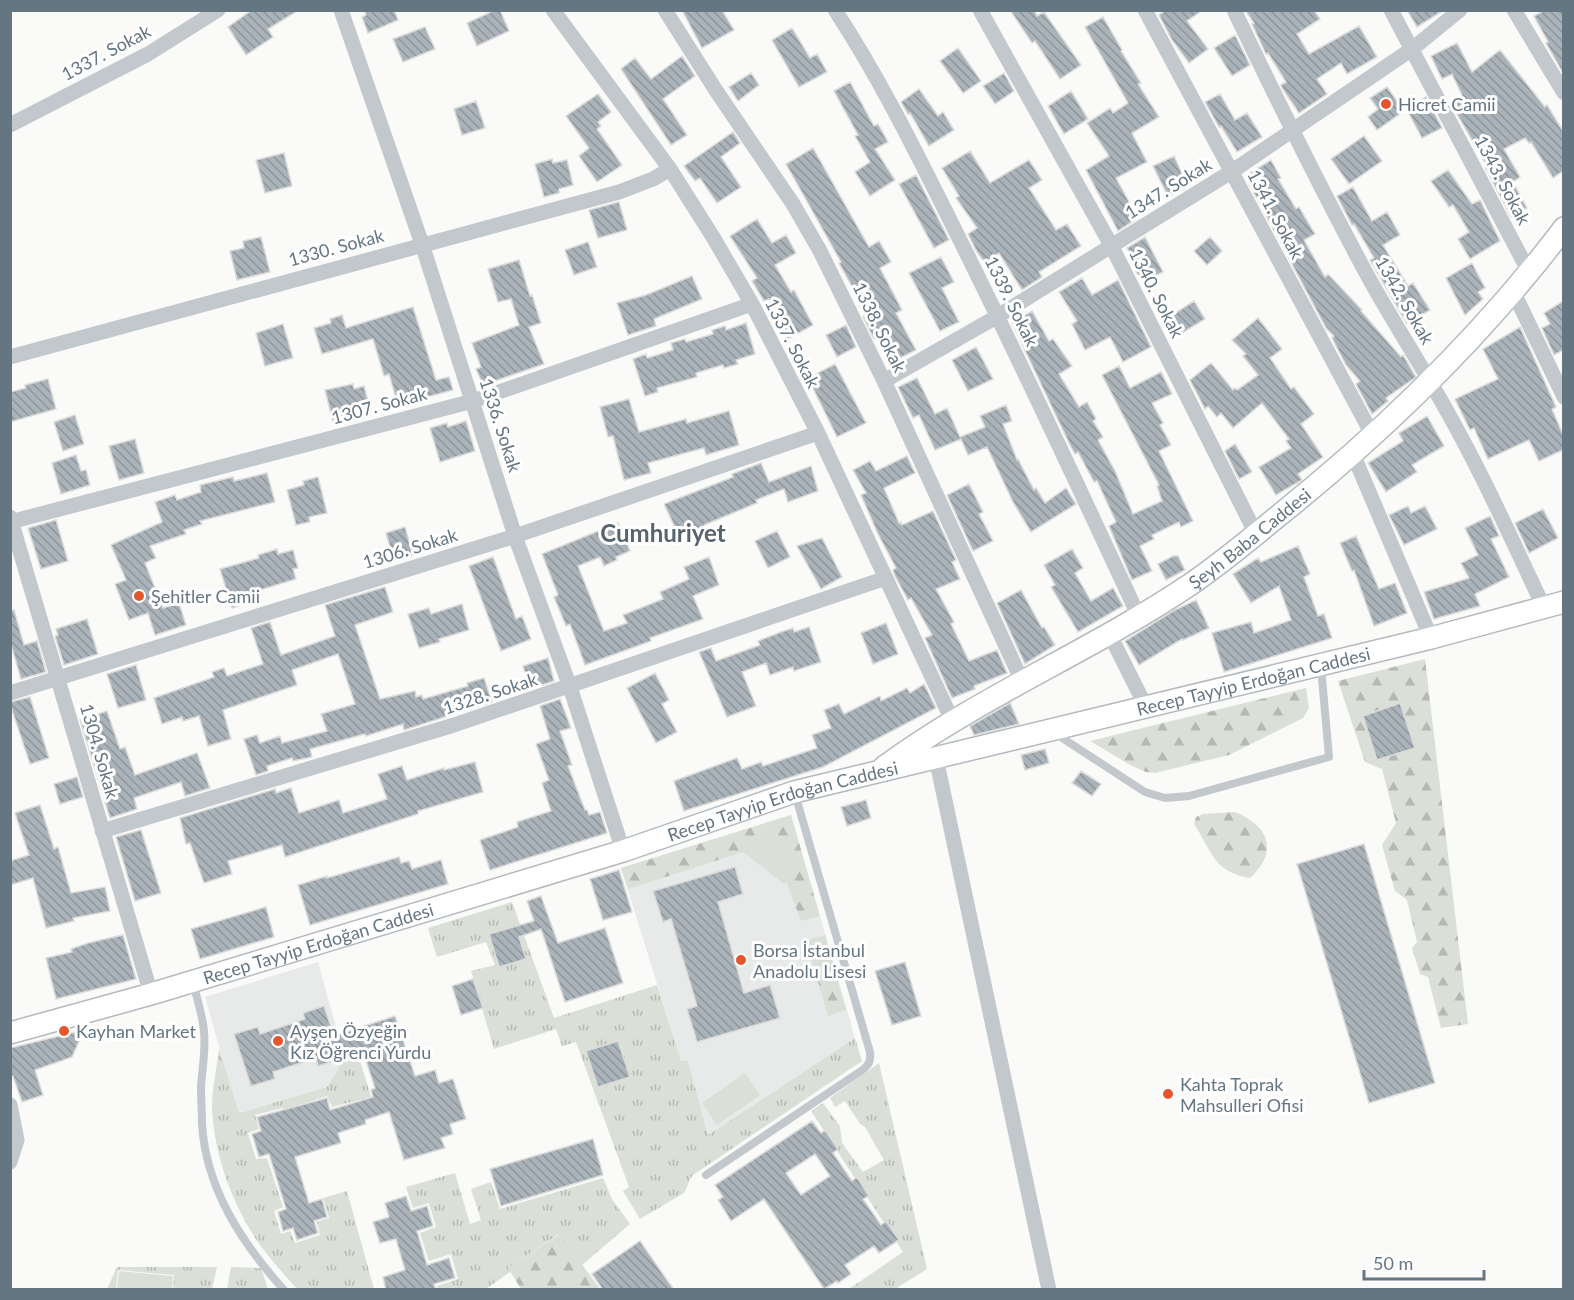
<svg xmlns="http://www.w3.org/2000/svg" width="1574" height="1300" font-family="Lato,sans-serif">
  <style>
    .built { fill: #e8e9e9 }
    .grass { fill: url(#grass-tufts) }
    .forest { fill: url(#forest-firs) }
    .garden { fill: #dadfd7 }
    .building { fill: url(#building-back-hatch); stroke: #dcdcda; stroke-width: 1.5; fill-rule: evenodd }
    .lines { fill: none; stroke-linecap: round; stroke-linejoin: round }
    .secondary-casing { stroke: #b3babf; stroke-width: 24 }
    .lane { stroke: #c3c8cc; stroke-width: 8 }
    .street { stroke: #c3c8cc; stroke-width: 15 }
    .secondary { stroke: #fff; stroke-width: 21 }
    .poi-dot { fill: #e4572e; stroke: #fff; stroke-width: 2 }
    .labels { text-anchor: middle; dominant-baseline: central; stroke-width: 6; stroke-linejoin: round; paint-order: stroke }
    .street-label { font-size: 18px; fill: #657683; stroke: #fff }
    .poi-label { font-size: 18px; fill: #657683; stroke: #fff; text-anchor: start }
    .district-label { font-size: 24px; font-weight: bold; fill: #57646e; stroke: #fff }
  </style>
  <defs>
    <pattern id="grass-tufts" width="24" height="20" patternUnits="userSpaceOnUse" patternTransform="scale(1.5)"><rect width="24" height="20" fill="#dadfd7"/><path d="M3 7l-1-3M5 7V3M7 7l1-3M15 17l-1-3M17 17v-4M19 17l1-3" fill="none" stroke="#b4b9b4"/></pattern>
    <pattern id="forest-firs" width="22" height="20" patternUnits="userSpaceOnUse" patternTransform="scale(1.5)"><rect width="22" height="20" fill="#dadfd7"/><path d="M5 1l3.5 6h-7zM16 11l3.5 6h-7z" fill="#b4b9b4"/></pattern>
    <pattern id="building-back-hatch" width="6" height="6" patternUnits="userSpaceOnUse" patternTransform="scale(1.5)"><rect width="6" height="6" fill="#aab3b9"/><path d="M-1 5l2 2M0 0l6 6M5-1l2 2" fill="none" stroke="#8e969c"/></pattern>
  </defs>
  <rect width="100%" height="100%" fill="#fafaf8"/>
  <!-- built -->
  <path class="built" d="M791 815 855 1038 708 1135 688 1061H681L621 868Z
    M318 962 345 1059 332 1083 327 1087 238 1113 205 997Z"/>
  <!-- grass -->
  <path class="grass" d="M512 902 554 1018 657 985 681 1061H688L708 1135 855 1038 862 1061 693 1175C688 1181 688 1187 684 1193L640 1219 623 1191 629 1187 576 1042 562 1046 556 1029 494 1049 471 971 495 965 486 942 437 957 428 928Z
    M351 1031 371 1097 332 1107 327 1096 298 1105 302 1116 288 1120 283 1108 255 1115 259 1129 248 1133 256 1159 267 1158 283 1207 274 1211 281 1234 290 1231 295 1243 320 1235 317 1222 329 1218 323 1198 347 1191 374 1289H297C283 1273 268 1257 256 1239 231 1201 214 1153 212 1108 212 1088 217 1067 219 1048L239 1113 327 1087 345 1059 338 1034Z
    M879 1063 927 1269 895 1289H849L903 1252 811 1111 823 1103 840 1126 842 1143 863 1172 884 1160 865 1127 860 1124 845 1101 835 1107 830 1098Z
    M455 1173 470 1224 481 1220 471 1189 491 1182 500 1209 603 1178 612 1199 630 1224 582 1265 559 1234 508 1268 510 1272 486 1289H438L437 1286 458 1279 451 1254 429 1261 420 1233 436 1227 429 1203 413 1208 406 1187Z
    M117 1267H217L212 1289H173L174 1275 118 1270 116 1289H107Z
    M231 1267 261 1268 268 1289 227 1290Z"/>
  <!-- forest -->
  <path class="forest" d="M1425 659 1468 1024 1441 1028 1428 977 1420 974 1412 948 1417 942 1407 900 1395 891 1382 845 1396 823 1382 769 1365 762 1338 681Z
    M1306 688 1309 708 1303 718 1229 755 1155 773 1146 772 1132 766 1090 741Z
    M1235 812C1269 826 1279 851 1250 878 1213 872 1212 851 1194 824L1196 817 1203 814Z
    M791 815 820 916 801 921 786 881 803 859 762 827 743 852 628 889 621 868Z
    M825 935 846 1010 828 1016 806 941Z
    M560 1234 600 1289H521L508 1268Z"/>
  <!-- garden -->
  <path class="garden" d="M762 827 803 859 784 884 743 852Z
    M745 1073 760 1095 717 1125 702 1103Z
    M119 1271 173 1276 172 1289H117Z"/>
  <!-- building -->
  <path class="building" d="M252 10H299L268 29 273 37 246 55 228 27Z
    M364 10H394L398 20 368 33 362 17 366 15Z
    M495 10H500L509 31 477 46 467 23Z
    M682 10H722L734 30 702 48Z
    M1010 10H1034L1037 16 1044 12 1081 65 1060 79 1035 41 1032 43Z
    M1166 10H1203L1187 21 1208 49 1189 63 1172 40 1159 15Z
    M1245 10H1314L1320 19 1297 34 1309 54 1359 26 1377 57 1347 74 1341 63 1317 79 1327 94 1299 113 1282 88 1281 85 1286 82 1268 53 1266 54 1252 24 1254 23Z
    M1407 10H1444L1417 27Z
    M1545 10H1563V73L1546 43 1548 42 1534 16Z
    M1103 17 1122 50 1121 51 1141 83 1138 84 1159 117 1132 133 1147 162 1116 178 1138 218 1118 231 1086 170 1109 156 1087 123 1110 108 1113 113 1128 103 1085 27Z
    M425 27 435 49 403 62 393 39Z
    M792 28 810 58 817 54 827 72 799 87 772 40Z
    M1235 35 1250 65 1232 76 1214 48Z
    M1457 43 1472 72 1500 50 1545 107 1547 105 1563 131V171L1553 178 1531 142 1529 143 1525 138 1504 149 1520 177 1513 182 1527 208 1511 217 1485 167 1487 166 1450 102 1462 95 1452 74 1442 79 1431 56Z
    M958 48 981 81 963 93 940 61Z
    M682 56 695 76 663 99 687 135 671 145 621 69 635 58 651 79Z
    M751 73 759 85 738 101 729 87Z
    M1004 73 1014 91 995 104 983 86Z
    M850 82 874 126 878 124 888 142 875 149 895 180 870 196 855 172 870 162 855 136 858 135 834 91Z
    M1387 87 1404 111 1377 130 1368 117 1378 109 1370 98Z
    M919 89 938 116 943 112 954 130 929 146 910 113 908 114 901 102Z
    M1071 91 1088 119 1064 134 1048 106Z
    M598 94 611 112 598 122 601 126 597 129 622 165 597 182 579 156 589 148 566 116Z
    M1220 94 1235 120 1247 113 1262 137 1237 152 1221 126 1219 127 1205 102Z
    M1426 97 1442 128 1422 138 1406 108Z
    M476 101 485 128 462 135 454 109Z
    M733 132 740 143 721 157 741 187 717 203 700 178 695 181 684 166Z
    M1364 136 1382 161 1349 184 1331 159Z
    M813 148 869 247 879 241 891 262 880 268 902 310 896 313 916 350 890 363 876 337 874 339 863 317 865 316 859 304 861 303 839 263 841 262 786 164Z
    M970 151 990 183 1029 160 1042 180 1029 188 1056 230 1067 224 1081 246 1039 272 1042 277 1022 290 999 253 985 263 977 252 968 234 977 228 956 198 959 196 942 168Z
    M284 153 292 186 265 193 256 160Z
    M1174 156 1188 187 1168 196 1153 166Z
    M552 159 553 163 567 160 573 185 559 189V193L544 197 535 164Z
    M1271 160 1281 178 1278 179 1296 209 1299 207 1315 234 1304 240 1325 277 1328 274 1362 310 1361 311 1401 357 1403 355 1416 377 1386 398 1388 401 1372 414 1356 384 1360 381 1346 365 1332 338 1334 336 1326 328 1245 176Z
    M1448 170 1472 204 1480 200 1500 241 1470 259 1458 239 1469 232 1453 205 1449 207 1431 181Z
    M916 175 949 240 934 248 899 184Z
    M1353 187 1372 221 1387 212 1400 235 1383 245 1408 286 1413 283 1430 310 1407 324 1370 260 1374 258 1354 224 1352 225 1337 196Z
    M619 202 627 230 598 238 589 210Z
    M757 219 772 243 786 235 796 253 775 265 791 292 794 290 813 325 786 340 776 323 781 321 769 299 764 301 752 281 757 278 730 236Z
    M261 237 270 272 237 280 230 251 244 248 243 241Z
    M1145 237 1163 272 1143 282 1135 270 1138 269 1127 248Z
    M1210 237 1222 251 1207 265 1194 251Z
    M588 242 597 267 574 275 565 250Z
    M941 257 954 282 942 288 959 322 940 331 909 273Z
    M519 260 530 296 532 295 541 323 529 327 544 364 483 385 476 369 481 367 472 343 519 325 511 299 498 302 488 269Z
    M1472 263 1485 288 1478 292 1483 299 1465 315 1446 278Z
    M692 276 702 299 654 319 656 326 628 335 617 303 646 295Z
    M1082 278 1092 295 1118 280 1151 347 1123 362 1110 337 1085 350 1072 324 1077 321 1059 292Z
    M1194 301 1205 319 1177 336 1166 319Z
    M1563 301V350L1554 355 1542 328 1550 324 1544 313Z
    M413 307 436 380 449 377 453 390 398 405 389 374 384 376 373 339 322 354 314 328 331 323 330 319 342 315 346 328Z
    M1032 311 1049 341 1053 339 1072 366 1059 374 1079 407 1087 402 1096 419 1093 421 1103 437 1098 440 1115 471 1133 514 1162 501 1157 486 1159 485 1102 375 1119 366 1130 388 1161 372 1172 394 1152 403 1163 423 1160 425 1171 445 1159 451 1193 521 1181 527 1179 522 1152 535 1154 539 1140 546 1152 571 1132 580 1109 526 1116 522 1097 481 1094 482 1078 452 1075 454 1070 445 1012 323Z
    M1258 318 1282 349 1270 358 1291 389 1294 387 1314 414 1301 424 1323 457 1298 474 1302 480 1276 495 1259 467 1291 448 1286 441 1289 439 1262 403 1233 428 1221 413 1217 417 1208 406 1205 409 1190 380 1211 363 1233 390 1235 388 1237 390 1258 375 1243 356 1246 354 1232 340Z
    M746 323 755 354 736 360 738 364 724 368 723 365 696 373 697 377 657 388 658 392 645 396 633 359 646 354 647 358 673 350 671 343 685 339 686 342 713 334 712 330 725 326 726 330Z
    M283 324 293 358 265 366 256 333Z
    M846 325 856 347 837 357 826 335Z
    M1520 327 1556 407 1552 409 1563 435V450L1539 461 1529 440 1488 459 1474 428 1470 430 1455 399 1498 379 1483 349Z
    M976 347 993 379 968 391 952 360Z
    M835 364 866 423 837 437 808 378Z
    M917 378 935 414 947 408 960 437 985 427 980 416 1006 405 1012 421 1003 424 1017 460 1018 459 1034 490 1036 488 1045 503 1066 488 1076 504 1031 532 1013 502 987 447 968 455 961 439 935 450 919 415 913 418 898 387Z
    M48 379 56 409 10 422V392L26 388 25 385Z
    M353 384 354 389 364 386 371 412 333 422 325 390Z
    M629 399 639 432 686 419 687 423 729 411 739 445 706 455 704 448 648 463 651 473 624 480 613 436 608 437 600 407Z
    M75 415 84 444 63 451 54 422Z
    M1427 416 1444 446 1412 465 1417 472 1386 492 1368 463 1403 441 1399 433Z
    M466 421 475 451 440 462 430 428 447 423 448 427Z
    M135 439 144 473 119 480 109 446Z
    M1235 444 1252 472 1239 479 1225 451Z
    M76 455 81 471 86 470 90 485 61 494 52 463Z
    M907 456 915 473 884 488 899 523 901 522 902 525 933 511 956 560 952 562 960 579 936 589 954 622 951 624 969 661 997 650 1007 673 974 686 975 689 952 698 925 638 932 635 911 598 908 600 895 576 893 570 896 568 878 534 861 495 866 493 853 470 870 461 876 471Z
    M761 463 769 482 811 466 818 491 788 502 784 489 756 500 757 503 704 525 705 527 680 538 664 504 733 477 732 474Z
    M267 473 275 502 200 521 202 524 184 530 186 534 150 546 156 558 145 563 163 608 179 603 186 625 155 635 148 613 129 620 115 584 126 580 111 545 162 522 155 502 175 495 177 500 201 492 200 485 233 477 234 481Z
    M318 477 327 513 309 517 310 522 296 525 287 490 304 485 303 481Z
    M969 484 983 512 979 514 993 541 973 551 947 495Z
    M1408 506 1411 513 1425 506 1437 529 1404 545 1389 515Z
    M1543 509 1558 538 1529 553 1515 523Z
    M1490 516 1499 536 1491 539 1509 577 1475 594 1480 606 1434 619 1424 592 1469 578 1461 563 1478 555 1465 528Z
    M56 520 68 561 41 569 28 528Z
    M618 523 630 551 616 557 617 560 604 566 600 557 578 566 604 631 627 623 623 615 663 599 660 592 689 579 684 567 709 557 719 585 693 596 703 619 650 638 651 641 585 665 570 624 566 626 554 597 558 595 542 554Z
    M405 527 413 555 394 561 386 533Z
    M777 531 790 557 768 568 755 541Z
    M1356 536 1379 589 1395 583 1407 613 1374 626 1354 570 1352 571 1340 543Z
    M822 538 842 577 821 589 797 546Z
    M1298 546 1310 574 1304 577 1318 616 1324 614 1332 638 1224 672 1212 633 1251 622 1254 633 1291 620 1279 586 1251 603 1233 574 1258 558 1261 562Z
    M277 549 278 554 293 550 298 568 293 569 296 579 260 590 262 595 246 600 247 603 232 608 220 569 259 558 258 555Z
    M1072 549 1083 568 1075 573 1091 601 1113 588 1123 606 1078 632 1051 587 1055 585 1044 565Z
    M1173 556H1178L1185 570 1166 580 1158 564Z
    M493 557 516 619 522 616 531 639 501 651 469 566Z
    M385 587 393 612 355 625 380 699 415 691 416 697 422 695 423 699 468 686 467 683 484 678 492 702 404 730 403 724 366 736 365 734 310 749 312 757 293 761 292 758 267 766 268 771 256 775 244 739 257 735 260 743 280 736 282 743 327 731 321 714 355 704 338 654 292 670 297 685 223 710 231 739 208 746 199 716 183 721 182 717 162 724 154 698 214 677 212 672 224 668 227 676 263 664 251 628 270 622 281 655 335 636 325 605Z
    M1021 590 1042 628 1044 627 1055 645 1025 664 997 603Z
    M1196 600 1209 628 1183 640 1182 639 1139 665 1125 641 1173 611Z
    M462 604 469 630 439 639 440 642 419 648 408 614 429 608 431 614Z
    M14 610 24 645 37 641 46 672 21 679 10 641V611Z
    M87 619 98 654 64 665 55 636 58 635 56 629Z
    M886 623 898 654 873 664 861 633Z
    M809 627 821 662 794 671 793 667 770 675 766 663 742 672 756 706 727 717 699 652 711 648 716 661 760 645 758 641 781 632 793 628 794 632Z
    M548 658 554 681 530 689 523 666Z
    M136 665 146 700 118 708 107 674Z
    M655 673 669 700 662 704 677 732 656 743 627 688Z
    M924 684 936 708 823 767 684 811 674 781 737 758 742 769 761 762 763 766 817 748 812 735 831 728 824 710 839 704 844 714 880 696 881 701 907 688 910 693Z
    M30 697 49 758 30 764 10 704V702Z
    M560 699 571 728 560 731 572 765 568 766 585 810H587L589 815 600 812 607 833 490 870 480 840 518 827 517 822 551 811 542 783 549 780 536 744 550 739 540 706Z
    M1010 703 1019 724 974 735 970 726Z
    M1400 703 1415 748 1377 760 1363 716Z
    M107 711 120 749 125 747 135 775 197 753 210 788 185 796 181 782 134 798 137 809 110 818 80 720Z
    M1045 749 1049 763 1025 770 1021 755Z
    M475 762 483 792 418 811V814L285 857 282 845 228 861 232 874 204 883 190 843 186 844 180 818 275 789 276 793 291 788 299 813 339 800 343 813 387 799 378 774 402 766 407 780 444 768V770Z
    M1081 771 1101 784 1092 796 1072 783Z
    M77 777 83 797 60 804 54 784Z
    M866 800 871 818 847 826 841 807Z
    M40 805 54 849 58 847 71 893 105 887 110 911 73 918 74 921 46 928 33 878 10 885V861L29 855 15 813Z
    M141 830 161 893 135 901 116 837Z
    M1364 844 1435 1083 1369 1103 1297 864Z
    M399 857 401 863 409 861 412 869 441 860 448 884 310 925 298 885 327 876V878Z
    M735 867 743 894 718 902 744 993 770 985 780 1018 697 1042 687 1009 697 1006 671 919 663 922 653 891Z
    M619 870 632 912 603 920 590 879Z
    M541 896 558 943 605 928 623 983 565 1002 541 929 519 937 526 959 499 967 489 934 534 921 527 901Z
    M266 907 274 937 200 959 191 929Z
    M123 935 136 979 56 999 46 958 72 952 71 949 88 943Z
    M905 962 921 1016 892 1025 875 971Z
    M473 979 483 1008 461 1015 452 986Z
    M324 1006 334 1036 395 1016 415 1076 435 1070 439 1083 453 1079 466 1119 450 1124 453 1134 441 1138 445 1148 404 1160 389 1112 365 1120 366 1124 338 1133 341 1143 295 1157 309 1203 322 1199 327 1217 314 1221 318 1233 297 1240 293 1228 283 1231 278 1212 286 1209 269 1154 259 1157 252 1134 261 1131 257 1117 327 1098 330 1110 373 1097 371 1090 375 1088 363 1052 318 1066 316 1058 273 1072 275 1079 251 1086 234 1034 258 1027 260 1034 305 1019 303 1013Z
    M84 1030 72 1057 35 1070 43 1095 22 1102 13 1076 10 1077V1048Z
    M618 1041 630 1077 598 1087 586 1051Z
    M812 1121 821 1133 825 1130 838 1149 833 1153 852 1181 857 1177 869 1196 863 1199 881 1225 886 1221 899 1240 879 1253 874 1246 845 1265 851 1274 838 1283 837 1281 824 1289 764 1199 731 1221 718 1200 723 1197 715 1185ZM815 1154 830 1176 801 1195 786 1173Z
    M593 1139 603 1175 501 1206 490 1169Z
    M406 1196 411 1211 427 1206 433 1226 417 1231 427 1265 449 1258 455 1278 434 1284 436 1290H386L383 1277 405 1270 396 1239 380 1243 373 1222 389 1217 385 1203Z
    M640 1241 674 1290H603L592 1274Z"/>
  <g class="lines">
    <!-- secondary casing -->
    <g class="secondary-casing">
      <g id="secondary">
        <path id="s1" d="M884 767C979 697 1089 652 1188 586 1219 565 1248 541 1277 517 1382 433 1483 335 1564 228"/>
        <path id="s2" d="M10 1033 151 994 623 851 794 792 1431 638 1564 602"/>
      </g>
    </g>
    <!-- lane -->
    <path class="lane" d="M1053 732 1145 792 1165 798 1189 796 1329 757 1321 667
      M193 983C197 999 203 1016 204 1032 206 1051 202 1069 201 1087 201 1099 202 1112 202 1124 206 1189 242 1243 284 1290
      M706 1175 861 1071C869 1065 871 1062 870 1052L795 794"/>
    <!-- street -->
    <path class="street" d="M341 10 422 244 515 536 570 687 623 851
      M553 10 670 169 713 237 752 304 818 433 952 720
      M665 10 715 89 793 204 820 251 884 381 1022 681
      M835 10C881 80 918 156 955 230 1019 358 1079 488 1139 617
      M980 10 1111 245 1256 534
      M1145 10 1373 436
      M1234 10C1276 98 1319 185 1365 271 1385 308 1408 344 1429 380 1473 453 1508 531 1544 608
      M1391 10 1529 272
      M1514 10 1564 93
      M10 125 148 54 218 10
      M1513 291 1564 397
      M10 357 619 192 653 179 670 169
      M884 381 998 316 1231 172 1412 49 1460 10
      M1353 454 1431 638
      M10 517 151 994
      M10 522 473 401 752 304
      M1109 633 1146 707
      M10 693 515 536 818 433
      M936 758 1049 1290
      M102 831 454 725 886 578
      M10 1105 17 1140 10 1162"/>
    <!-- secondary -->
    <use href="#secondary" class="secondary"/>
  </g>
  <!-- markers -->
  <g class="poi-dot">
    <circle cx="1386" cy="104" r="6"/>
    <circle cx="139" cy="596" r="6"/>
    <circle cx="741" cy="960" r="6"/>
    <circle cx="64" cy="1031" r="6"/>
    <circle cx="278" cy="1041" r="6"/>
    <circle cx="1168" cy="1094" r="6"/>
  </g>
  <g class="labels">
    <!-- street labels -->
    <g class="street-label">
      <text transform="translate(106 52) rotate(-28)">1337. Sokak</text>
      <text transform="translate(1503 180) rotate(62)">1343. Sokak</text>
      <text transform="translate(1168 188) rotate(-32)">1347. Sokak</text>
      <text transform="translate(1276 214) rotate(62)">1341. Sokak</text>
      <text transform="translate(336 247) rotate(-15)">1330. Sokak</text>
      <text transform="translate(1157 293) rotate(63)">1340. Sokak</text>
      <text transform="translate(1405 300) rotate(60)">1342. Sokak</text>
      <text transform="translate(1012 301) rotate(64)">1339. Sokak</text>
      <text transform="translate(880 327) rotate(64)">1338. Sokak</text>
      <text transform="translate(793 343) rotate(63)">1337. Sokak</text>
      <text transform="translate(379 405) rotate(-15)">1307. Sokak</text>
      <text transform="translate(501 425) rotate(72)">1336. Sokak</text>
      <text stroke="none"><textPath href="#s1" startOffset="432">Şeyh Baba Caddesi</textPath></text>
      <text transform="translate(410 548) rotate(-17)">1306. Sokak</text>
      <text stroke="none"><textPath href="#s2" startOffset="1293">Recep Tayyip Erdoğan Caddesi</textPath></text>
      <text transform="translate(490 693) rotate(-18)">1328. Sokak</text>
      <text transform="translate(100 751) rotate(74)">1304. Sokak</text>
      <text stroke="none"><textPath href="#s2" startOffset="807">Recep Tayyip Erdoğan Caddesi</textPath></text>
      <text stroke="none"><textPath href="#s2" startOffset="321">Recep Tayyip Erdoğan Caddesi</textPath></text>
    </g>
    <!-- poi labels -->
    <g class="poi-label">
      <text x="1398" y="104">Hicret Camii</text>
      <text x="151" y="596">Şehitler Camii</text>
      <text x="753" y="950">Borsa İstanbul<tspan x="753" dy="21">Anadolu Lisesi</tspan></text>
      <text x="76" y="1031">Kayhan Market</text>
      <text x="290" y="1031">Ayşen Özyeğin<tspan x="290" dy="21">Kız Öğrenci Yurdu</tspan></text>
      <text x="1180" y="1084">Kahta Toprak<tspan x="1180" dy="21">Mahsulleri Ofisi</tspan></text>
    </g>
    <!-- district labels -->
    <g class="district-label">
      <text x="663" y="532">Cumhuriyet</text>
    </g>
  </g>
  <!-- border -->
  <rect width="1574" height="1300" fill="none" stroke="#657683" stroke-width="24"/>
  <!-- scale -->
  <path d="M1364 1270v9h120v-9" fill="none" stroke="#657683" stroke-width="3"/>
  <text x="1373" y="1270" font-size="18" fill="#657683" stroke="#ffffff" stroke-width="4.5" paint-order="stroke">50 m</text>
</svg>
